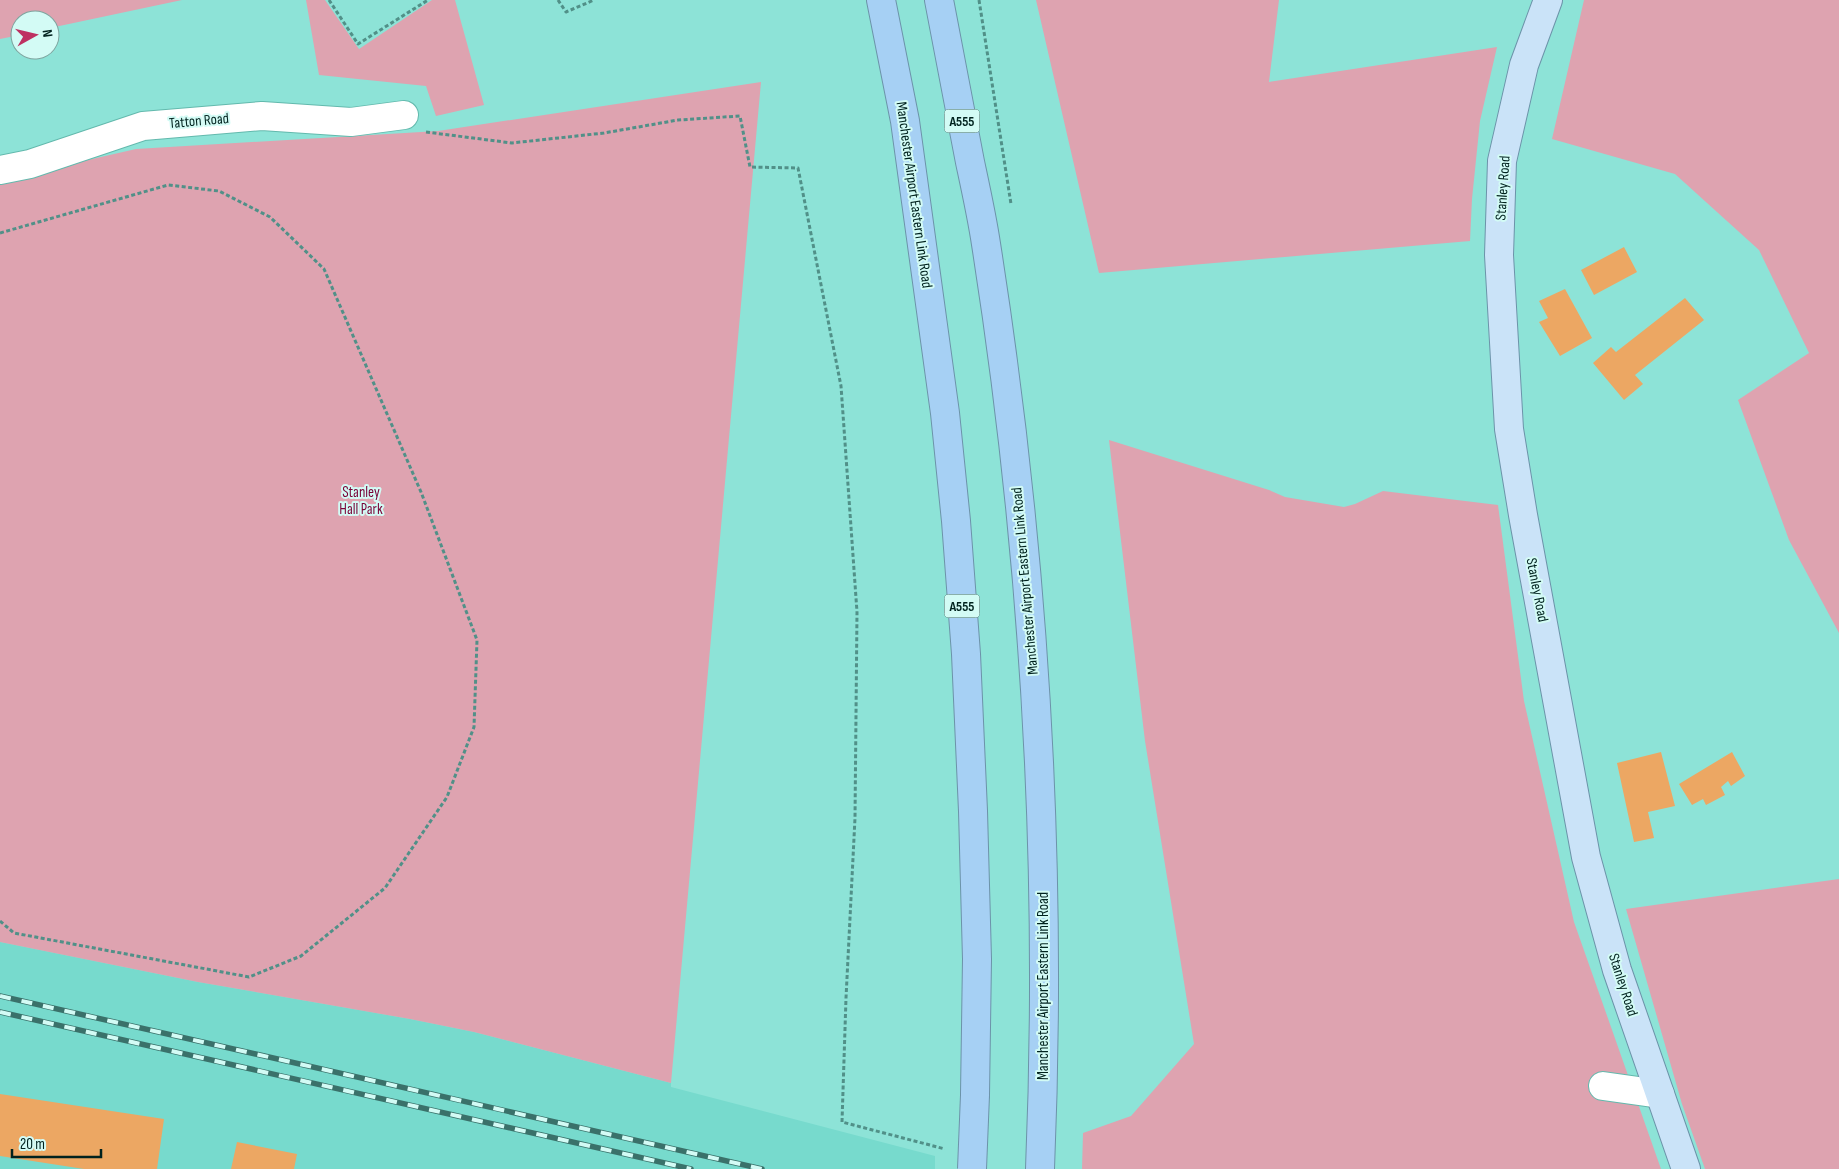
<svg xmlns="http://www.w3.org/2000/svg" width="1839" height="1169" font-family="'Sofia Sans Condensed',sans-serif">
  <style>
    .built { fill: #77dacd }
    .green { fill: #dea3b0 }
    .building { fill: #eca763 }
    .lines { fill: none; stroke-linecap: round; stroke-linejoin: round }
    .minor-casing { stroke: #63b9ad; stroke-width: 30 }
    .major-casing { stroke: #6c93a9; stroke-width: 30 }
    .highway-casing { stroke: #6c93a9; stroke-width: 30 }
    .path { stroke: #519088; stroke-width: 3; stroke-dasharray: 4 2.5; stroke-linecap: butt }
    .minor { stroke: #fff; stroke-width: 28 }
    .major { stroke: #cae3f8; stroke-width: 28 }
    .highway { stroke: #a6d0f4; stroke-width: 28 }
    .rail-casing { stroke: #3a716a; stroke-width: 5.5 }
    .rail { stroke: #d3fbf5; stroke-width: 4; stroke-dasharray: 11; stroke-linecap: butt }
    .highway-bridge-casing { stroke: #6c93a9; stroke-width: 30; stroke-linecap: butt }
    .highway-bridge { stroke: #a6d0f4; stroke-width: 28 }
    .labels { text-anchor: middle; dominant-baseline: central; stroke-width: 4; stroke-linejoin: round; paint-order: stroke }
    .shield { fill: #d3fbf5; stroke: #3f635e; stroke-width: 1 }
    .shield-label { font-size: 14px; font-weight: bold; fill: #00221e }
    .street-label { font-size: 15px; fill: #00221e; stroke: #d3fbf5 }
    .park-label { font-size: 15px; fill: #790236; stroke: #d3fbf5 }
  </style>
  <rect width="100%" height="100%" fill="#8de3d7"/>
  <!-- built -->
  <path class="built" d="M0 942 198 982 410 1019 474 1032 671 1083V1087L935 1156V1169H0Z"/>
  <!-- green -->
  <path class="green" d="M0 0H182L50 28V20H20V35L0 39Z
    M306 0H325L359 49 432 0H455L484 105 436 116 426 86 319 75Z
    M1036 0H1279L1269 82 1497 47 1480 121 1472 199 1470 241 1099 273Z
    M1584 0H1839V633L1789 540 1738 400 1809 353 1759 250 1675 174 1552 139Z
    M761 82 671 1083 474 1032 410 1019 198 982 0 942V180L136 149 438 131Z
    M1109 440 1269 490 1285 497 1344 507 1355 504 1383 491 1498 505 1524 701 1574 922 1661 1169H1082L1083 1133 1131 1116 1194 1044 1145 741Z
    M1839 879V1169H1705L1682 1104 1626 909Z"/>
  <!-- building -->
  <path class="building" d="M1624 247 1637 272 1594 295 1581 270Z
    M1565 289 1592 338 1560 356 1539 322 1548 318 1539 301Z
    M1685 298 1704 320 1635 375 1643 384 1624 400 1593 363 1611 347 1616 352Z
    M1661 752 1675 806 1648 812 1654 838 1634 842 1617 763Z
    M1732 752 1745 776 1731 786 1728 781 1721 787 1725 795 1706 805 1703 799 1692 805 1679 784Z
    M0 1094 164 1119 157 1169H84L0 1156Z
    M237 1142 297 1154 294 1169H231Z"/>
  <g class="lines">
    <!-- minor casing -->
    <g class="minor-casing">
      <path id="minor" d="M0 170 30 164 143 126 262 116 351 122 404 115
        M1603 1086 1660 1094"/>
    </g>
    <!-- major casing -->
    <g class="major-casing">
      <path id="major" d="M1548 0 1524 65 1502 161 1499 255 1509 429 1523 515 1586 857 1617 970 1686 1169"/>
    </g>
    <!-- highway casing -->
    <g class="highway-casing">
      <path id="highway" d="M881 0 905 121 945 413 956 521 966 654 973 811 977 959 975 1095
        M939 0C949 54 960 108 970 162 976 190 982 217 986 244 1034 549 1053 860 1040 1169"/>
    </g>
    <!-- path -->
    <path class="path" d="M329 0 358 44 428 0
      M558 0 566 12 594 0
      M979 0 1011 204
      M426 132 512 143 604 133 678 120 740 116 750 167 798 168 841 386 857 612 855 818 846 998 842 1122 945 1149
      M0 233 168 185 219 191 270 217 324 269 421 492 477 640 474 727 447 797 385 888 301 956 249 977 14 933 0 921"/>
    <!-- minor -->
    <use href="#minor" class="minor"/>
    <!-- major -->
    <use href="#major" class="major"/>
    <!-- highway -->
    <use href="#highway" class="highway"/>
    <!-- rail casing -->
    <g class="rail-casing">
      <path id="rail" d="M0 996 762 1169
        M0 1012 691 1169"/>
    </g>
    <!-- rail -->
    <use href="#rail" class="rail"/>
    <!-- highway-bridge casing -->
    <g class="highway-bridge-casing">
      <path id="highway-bridge" d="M972 1169 975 1095"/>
    </g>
    <!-- highway-bridge -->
    <use href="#highway-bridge" class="highway-bridge"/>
  </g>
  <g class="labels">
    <!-- shield labels -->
    <g class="shield">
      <rect x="944.5" y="109.5" width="35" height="23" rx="4"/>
      <rect x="944.5" y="594.5" width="35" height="23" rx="4"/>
    </g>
    <g class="shield-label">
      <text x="962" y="121">A555</text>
      <text x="962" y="606">A555</text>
    </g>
    <!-- street labels -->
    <g class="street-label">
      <text transform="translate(199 121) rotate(-5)">Tatton Road</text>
      <text transform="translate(1503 188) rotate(-86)">Stanley Road</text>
      <text transform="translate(914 195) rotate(82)">Manchester Airport Eastern Link Road</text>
      <text transform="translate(1025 581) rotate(-95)">Manchester Airport Eastern Link Road</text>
      <text transform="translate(1537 590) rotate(79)">Stanley Road</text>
      <text transform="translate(1623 985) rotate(72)">Stanley Road</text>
      <text transform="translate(1043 986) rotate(-90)">Manchester Airport Eastern Link Road</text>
    </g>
    <!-- park labels -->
    <g class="park-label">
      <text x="361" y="492">Stanley<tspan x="361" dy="17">Hall Park</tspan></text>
    </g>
  </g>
  <!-- north arrow -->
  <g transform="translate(35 35) rotate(82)"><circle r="24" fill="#d3fbf5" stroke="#7fa49f"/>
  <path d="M0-4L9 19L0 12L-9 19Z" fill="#be3162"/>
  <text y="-8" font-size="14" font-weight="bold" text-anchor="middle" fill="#00221e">N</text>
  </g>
  <!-- scale -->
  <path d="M12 1149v8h89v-8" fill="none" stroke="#00221e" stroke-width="2.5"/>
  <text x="20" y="1149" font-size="15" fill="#00221e" stroke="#d3fbf5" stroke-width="4" paint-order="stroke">20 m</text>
</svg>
